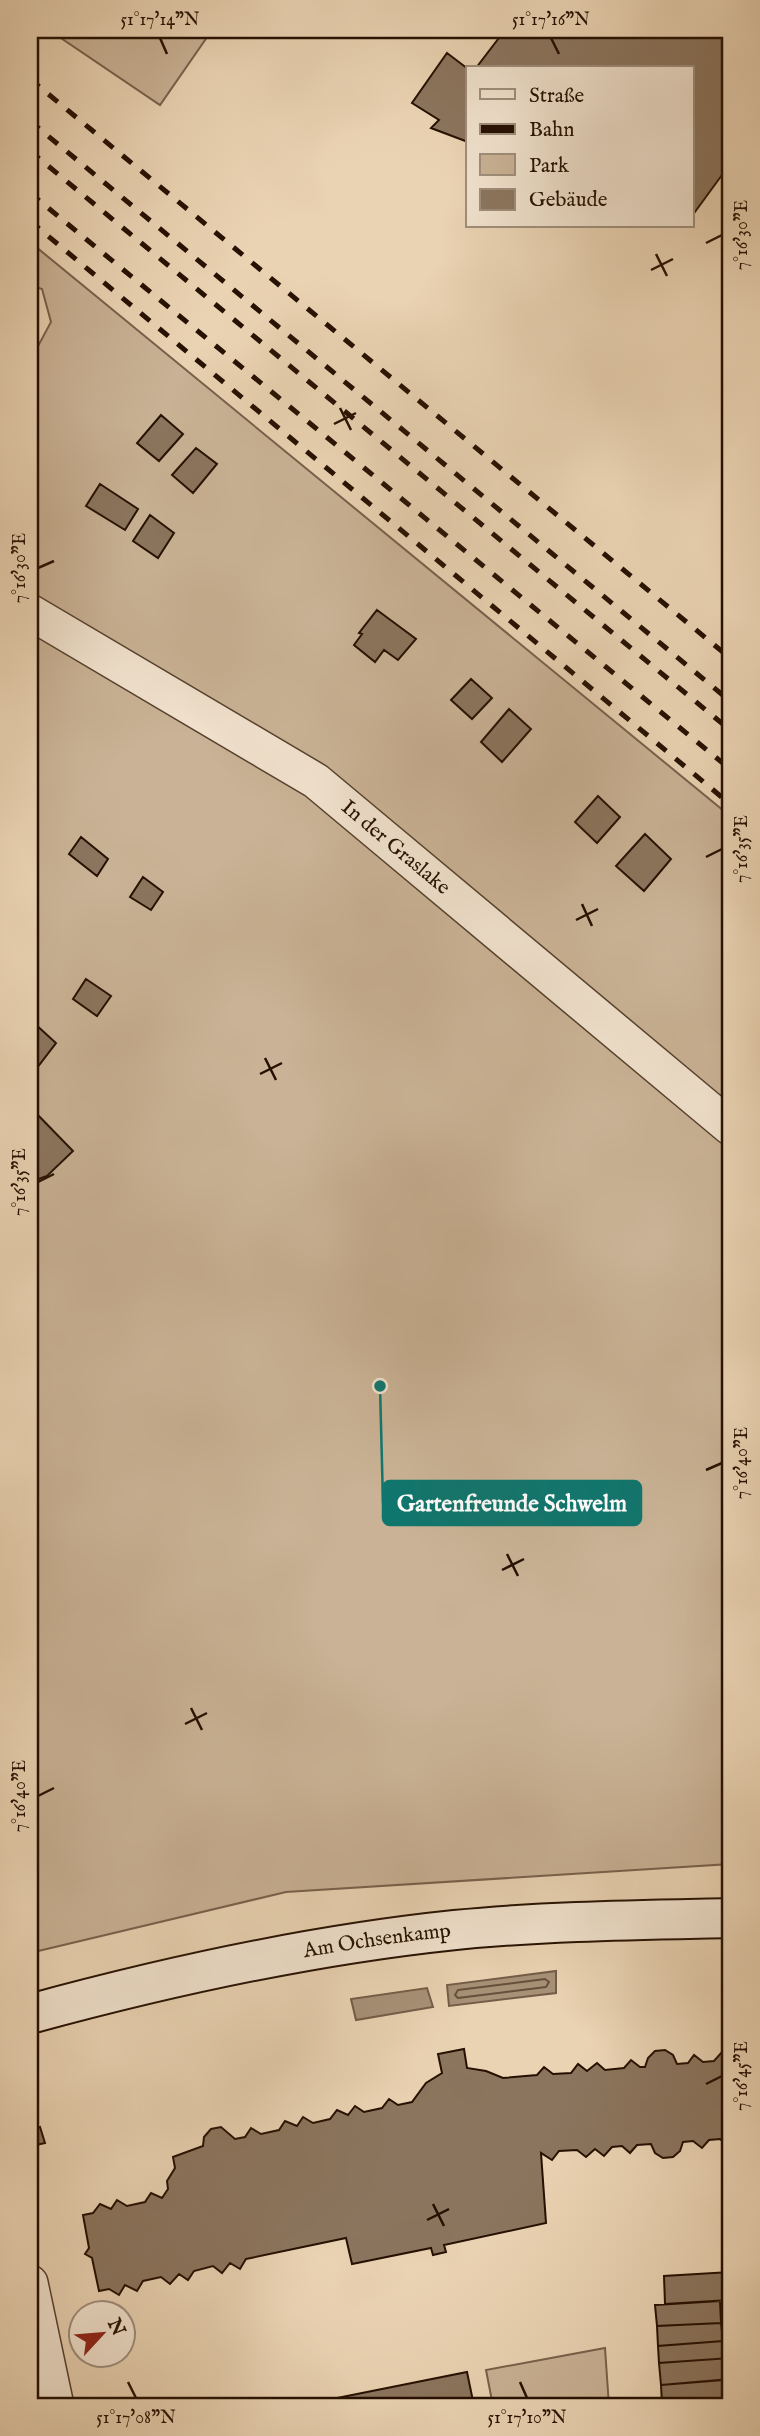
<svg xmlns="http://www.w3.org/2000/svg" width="760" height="2436" font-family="'IM FELL English',serif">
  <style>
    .green { fill: #c9b295; stroke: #77614c; stroke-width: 2 }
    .water { fill: #a79177; stroke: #735d48; stroke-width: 2 }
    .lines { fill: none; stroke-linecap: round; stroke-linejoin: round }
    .shore { stroke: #66503c; stroke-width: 2 }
    .building { fill: #8b755e; stroke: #251002; stroke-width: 2 }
    .street-casing { stroke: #56412e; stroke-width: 38 }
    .secondary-casing { stroke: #251002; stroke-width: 42 }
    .street { stroke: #f1e2ce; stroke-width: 35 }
    .secondary { stroke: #f1e2ce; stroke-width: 38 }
    .rail { stroke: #251002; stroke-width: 5; stroke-dasharray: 12 12; stroke-linecap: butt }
    .ticks { fill: none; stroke: #251002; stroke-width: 2.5 }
    .labels { text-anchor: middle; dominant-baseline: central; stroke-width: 7; stroke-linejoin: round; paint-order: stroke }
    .street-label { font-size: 21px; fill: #251002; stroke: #f1e2ce }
    .leader { fill: none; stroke: #0f766e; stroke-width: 2.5 }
    .callout-dot { fill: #0f766e; stroke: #f1e2ce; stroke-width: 2.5 }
    .callout { fill: #0f766e; stroke: #0f766e; stroke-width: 2.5 }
    .callout-label { font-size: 23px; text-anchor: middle; font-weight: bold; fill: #fff }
    .neatline { fill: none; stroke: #251002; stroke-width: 2.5 }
    .ticks-label { font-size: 18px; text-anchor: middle; fill: #251002 }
  </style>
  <rect width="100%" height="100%" fill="#ead3b3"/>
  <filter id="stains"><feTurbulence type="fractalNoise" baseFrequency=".00286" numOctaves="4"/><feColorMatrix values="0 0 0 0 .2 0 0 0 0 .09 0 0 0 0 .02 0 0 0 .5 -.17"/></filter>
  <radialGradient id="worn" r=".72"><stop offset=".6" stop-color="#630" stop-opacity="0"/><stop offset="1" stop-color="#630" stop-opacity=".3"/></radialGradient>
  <!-- green -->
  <path class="green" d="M49 30H212L160 105Z
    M30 242 730 816V1864L286 1892 30 1953V361L51 322 42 289 30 285Z
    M605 2348 609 2406H493L486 2370Z"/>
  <!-- water -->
  <path class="water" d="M556 1971V1993L449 2006 447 1985Z
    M427 1988 433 2007 356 2020 351 1999Z"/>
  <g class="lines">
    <!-- shore -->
    <path class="shore" d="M545 1979 549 1982 546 1987 458 1998 455 1995 458 1990Z"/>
  </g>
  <!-- building -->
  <path class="building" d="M505 30H730V164L692 216V68H476Z
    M447 53 468 69V142L431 128 439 120 412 103Z
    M161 415 183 434 159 461 137 443Z
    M196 448 217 464 193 493 172 475Z
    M100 484 138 509 125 530 86 506Z
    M150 515 174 533 158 558 133 541Z
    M377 610 416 639 398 660 384 650 375 662 354 645 362 634 359 633Z
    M471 679 492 698 472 719 451 700Z
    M509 709 531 729 502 762 481 742Z
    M598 796 620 817 597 843 575 822Z
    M645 834 671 859 644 891 616 866Z
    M81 837 108 859 97 876 69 854Z
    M143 877 163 892 151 910 130 897Z
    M86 979 111 996 97 1016 73 999Z
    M34 1023 56 1043 30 1077V1029Z
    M30 1097 38 1104 34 1111 73 1151 47 1176 36 1180 30 1175Z
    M464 2049 467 2068 486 2071 503 2078 537 2075 544 2067 553 2074 571 2073 578 2064 587 2071 597 2063 605 2070 624 2068 631 2060 640 2067H645L648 2058 655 2051 665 2050 673 2055 677 2064 688 2063 694 2055 703 2062 714 2061 721 2053 730 2060V2144L728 2146 720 2139 709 2140 702 2148 693 2141 683 2142 680 2151 673 2157 663 2158 655 2153 651 2144 637 2145 630 2153 622 2146 612 2147 604 2156 595 2149 586 2157 577 2150 559 2151 552 2160 541 2153 546 2223 444 2245 446 2252 433 2255 431 2248 352 2264 346 2238 246 2259 240 2269 230 2263 222 2273 213 2266 194 2271 188 2280 179 2274 170 2284 161 2277 143 2281 137 2291 125 2285 119 2295 109 2289 99 2291 92 2258 85 2254 89 2248 83 2215 93 2213 100 2204 111 2209 117 2200 127 2206 145 2202 151 2193 162 2198 168 2189 167 2181 175 2168 173 2157 203 2146 204 2137 211 2129 221 2127 235 2139 245 2137 251 2128 261 2134 279 2130 285 2121 297 2126 303 2117 313 2123 330 2119 337 2110 348 2115 355 2106 364 2112 382 2108 389 2099 398 2105 412 2102 426 2083 442 2073 438 2054Z
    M40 2127 45 2143 36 2145 32 2129Z
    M730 2272V2300L665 2304 664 2276Z
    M720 2301 721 2323 657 2326 655 2305Z
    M721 2323 723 2341 658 2346 657 2326Z
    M723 2341H730V2358L659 2363 658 2346Z
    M730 2358V2379L661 2385 659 2363Z
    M467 2372 474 2406H313L312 2403Z
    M724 2380 725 2399 662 2404 661 2385Z
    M725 2399H730V2406H662V2404Z"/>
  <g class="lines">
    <!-- street casing -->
    <g class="street-casing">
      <g id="street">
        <path id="s1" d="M30 612 316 781 730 1127"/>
        <path d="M30 2283 56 2406"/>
      </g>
    </g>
    <!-- secondary casing -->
    <g class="secondary-casing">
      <g id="secondary">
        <path id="s2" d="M30 2014C169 1976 311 1945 455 1930 546 1921 639 1920 730 1918"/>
      </g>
    </g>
    <!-- street -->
    <use href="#street" class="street"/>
    <!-- secondary -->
    <use href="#secondary" class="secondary"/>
    <!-- rail -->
    <path class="rail" d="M30 79 730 658
      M30 121 730 701
      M30 151 730 730
      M30 193 730 769
      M30 221 730 804"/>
  </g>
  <!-- ticks -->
  <path class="ticks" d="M160 38 167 54M551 38 559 54M706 243 722 235M656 254 667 276M651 270 673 259M340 408 351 430M334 424 356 413M38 568 54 561M706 857 722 849M582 904 592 926M576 920 598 909M265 1058 276 1080M260 1074 282 1063M38 1182 54 1174M706 1470 722 1463M507 1554 518 1576M502 1570 524 1559M191 1708 202 1730M185 1724 207 1713M38 1796 54 1788M706 2084 722 2076M433 2204 444 2226M427 2220 449 2209M128 2382 136 2398M520 2382 527 2398"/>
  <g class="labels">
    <!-- street labels -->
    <g class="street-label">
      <text stroke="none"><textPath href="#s1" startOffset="436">In der Graslake</textPath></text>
      <text stroke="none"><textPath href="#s2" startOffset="355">Am Ochsenkamp</textPath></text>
    </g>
  </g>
  <!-- callouts -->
  <path class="leader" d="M380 1386L383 1503"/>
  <circle class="callout-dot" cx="380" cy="1386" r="7"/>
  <rect class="callout" x="383" y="1481" width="258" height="44" rx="7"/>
  <g class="callout-label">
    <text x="512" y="1511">Gartenfreunde Schwelm</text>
  </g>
  <!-- margin -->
  <rect width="760" height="2436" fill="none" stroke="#ead3b3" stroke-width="77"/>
  <!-- legend -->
  <rect x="466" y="66" width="228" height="161" fill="#f1e2ce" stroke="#9f8e7c" stroke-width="2"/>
  <rect x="480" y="89" width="35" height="10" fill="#f1e2ce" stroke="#9f8e7c" stroke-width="2"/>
  <text x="529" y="102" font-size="21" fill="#251002">Straße</text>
  <rect x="480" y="124" width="35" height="10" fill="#251002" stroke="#9f8e7c" stroke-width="2"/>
  <text x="529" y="136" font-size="21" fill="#251002">Bahn</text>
  <rect x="480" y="154" width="35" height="21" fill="#c9b295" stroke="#9f8e7c" stroke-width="2"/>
  <text x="529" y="172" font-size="21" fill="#251002">Park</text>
  <rect x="480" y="189" width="35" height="21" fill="#8b755e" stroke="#9f8e7c" stroke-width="2"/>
  <text x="529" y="206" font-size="21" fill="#251002">Gebäude</text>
  <!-- north arrow -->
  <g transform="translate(102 2334) rotate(64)"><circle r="33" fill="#f1e2ce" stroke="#9f8e7c" stroke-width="2"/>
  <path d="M0-5L12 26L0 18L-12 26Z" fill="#8f2418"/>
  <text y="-10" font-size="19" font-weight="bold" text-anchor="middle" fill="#251002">N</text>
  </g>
  <rect x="38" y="38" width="684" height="2360" class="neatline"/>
  <g class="ticks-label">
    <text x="160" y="25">51°17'14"N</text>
    <text x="551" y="25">51°17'16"N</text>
    <text transform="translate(741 235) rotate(-90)" y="6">7°16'30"E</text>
    <text transform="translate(19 568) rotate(-90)" y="6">7°16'30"E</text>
    <text transform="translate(741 849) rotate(-90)" y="6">7°16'35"E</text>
    <text transform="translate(19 1182) rotate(-90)" y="6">7°16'35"E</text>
    <text transform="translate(741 1463) rotate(-90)" y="6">7°16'40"E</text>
    <text transform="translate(19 1796) rotate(-90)" y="6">7°16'40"E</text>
    <text transform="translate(741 2076) rotate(-90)" y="6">7°16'45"E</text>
    <text x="136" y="2423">51°17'08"N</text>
    <text x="527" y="2423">51°17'10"N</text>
  </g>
  <rect width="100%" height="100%" filter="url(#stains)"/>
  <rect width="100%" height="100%" fill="url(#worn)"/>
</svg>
